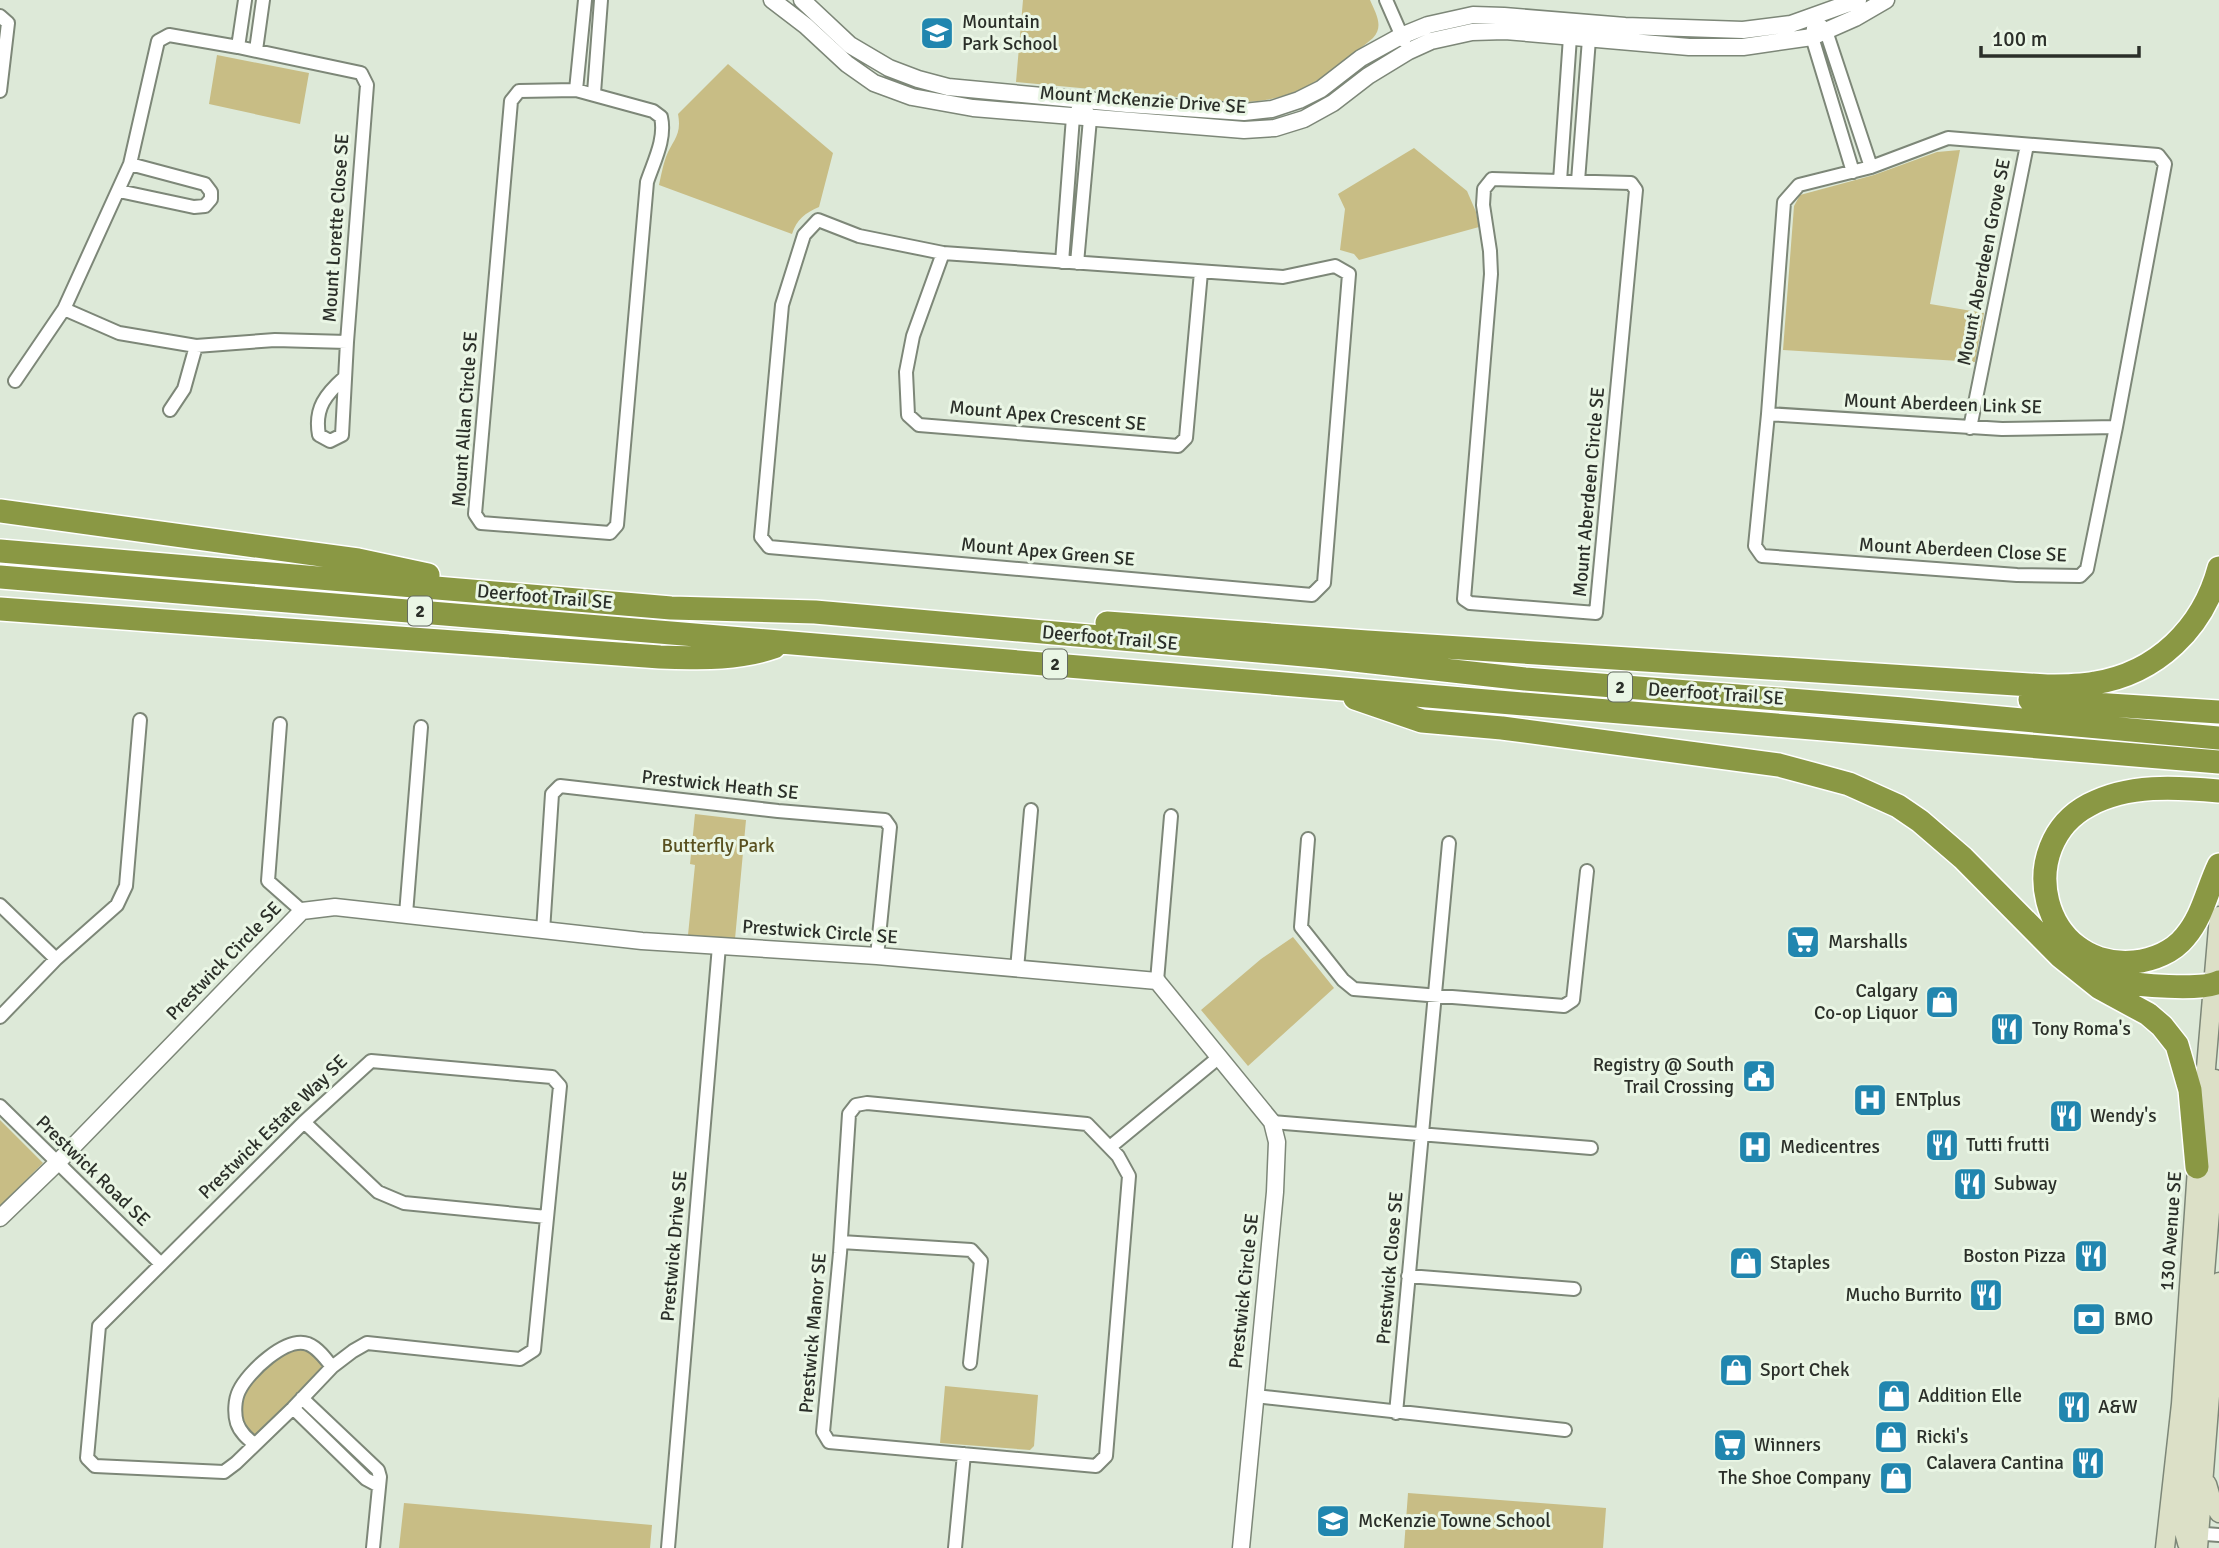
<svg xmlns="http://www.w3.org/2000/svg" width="2219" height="1548" font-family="Signika,sans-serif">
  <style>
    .green { fill: #c8bd85 }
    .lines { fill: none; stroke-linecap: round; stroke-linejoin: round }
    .minor-casing { stroke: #7d8778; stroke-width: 16 }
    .tertiary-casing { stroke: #7d8778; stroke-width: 19 }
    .secondary-casing { stroke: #7d8778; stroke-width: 21 }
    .motorway-casing { stroke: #fff; stroke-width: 26 }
    .minor { stroke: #fff; stroke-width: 12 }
    .tertiary { stroke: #fff; stroke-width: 16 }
    .secondary { stroke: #dce0c7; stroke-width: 18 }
    .motorway { stroke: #8a9844; stroke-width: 23 }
    .labels { text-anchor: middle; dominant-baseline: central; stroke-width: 6; stroke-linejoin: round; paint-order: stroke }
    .shield { fill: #eaf6e5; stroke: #646b61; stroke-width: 2 }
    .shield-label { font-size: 18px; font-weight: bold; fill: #2b2f29 }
    .poi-label { font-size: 19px; fill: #2b2f29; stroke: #eaf6e5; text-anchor: start }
    .street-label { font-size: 19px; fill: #2b2f29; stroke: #eaf6e5 }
    .park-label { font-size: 19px; fill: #59501f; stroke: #eaf6e5 }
  </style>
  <rect width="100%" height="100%" fill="#dde9d8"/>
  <!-- green -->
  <path class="green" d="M1023 0H1370C1376 14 1384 26 1373 38 1324 78 1296 104 1230 102L1016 82Z
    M217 55 309 73 300 124 209 104Z
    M728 64 833 153 819 207C805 213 797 219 792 234L659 185C661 176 663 165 666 157 673 139 682 136 678 114Z
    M1414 148 1467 191 1476 212 1479 227 1359 260 1354 254 1340 250 1345 209 1338 194Z
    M1960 150 1930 304 1984 313 1975 362 1783 350 1794 206 1800 195 1874 175 1937 152Z
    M695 814 746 820 735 939 688 935 695 865 690 864Z
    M1293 937 1334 988 1248 1066 1201 1010 1261 959Z
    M0 1120 43 1163 0 1206Z
    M297 1343 332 1367 255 1443 237 1422 239 1391 252 1373Z
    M945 1386 1038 1395 1034 1446 1030 1450 940 1443Z
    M1408 1493 1606 1508 1603 1548H1404Z
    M404 1503 652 1525 650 1548H399Z"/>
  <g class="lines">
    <!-- minor casing -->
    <g class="minor-casing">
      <path id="minor" d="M1386 0 1404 41
        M0 16 8 23 0 91
        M1821 25 1826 31 1871 167
        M1813 28 1812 37 1853 172
        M169 35 238 47 361 73 367 85 347 342 275 340 196 346 119 333 64 309 130 164 158 41Z
        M238 47 245 0
        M256 50 263 0
        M576 90 653 111 661 117C666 139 654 161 647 182L617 525 610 533 481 523 475 514 511 101 519 91Z
        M576 90 585 0
        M594 93 601 0
        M1948 138 2158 155 2165 164 2116 427 2087 569 2080 576 2017 575 1762 556 1755 546 1768 414 1784 202 1799 185 1871 167Z
        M1492 179 1631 183 1636 190 1596 613 1470 603 1464 599 1491 274 1490 251 1483 205 1484 189Z
        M1560 181 1570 37 1575 31
        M1578 181 1589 39 1586 32
        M119 191 194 207 205 206 211 199V192L205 184 130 164
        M818 220 859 236 943 253 1283 277 1335 266 1349 274 1324 583 1312 595 769 547 761 537 782 305 804 235Z
        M943 253 913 336 906 372 908 415 919 425 1178 446 1186 438 1201 272
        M1062 262 1073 117 1078 109
        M1077 263 1090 119 1087 111
        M345 377C326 394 314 408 319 435L330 441 342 435 347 342
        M15 381 64 309
        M170 410 184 389 196 346
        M1768 414 2002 429 2116 427
        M1970 428 2027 145
        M280 724 268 881 302 911
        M1308 839 1301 927 1343 980 1354 989 1564 1006 1573 1000 1587 871
        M0 905 56 959
        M406 914 421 727
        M543 931 552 794 560 786 778 811 885 820 890 827 877 956
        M1017 969 1031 810
        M1157 981 1171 816
        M0 1017 56 959 117 905 126 886 140 720
        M371 1061 552 1077 560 1086 534 1350 520 1359 367 1343 353 1351 332 1367 293 1408 236 1463 224 1472 95 1466 87 1458 99 1326 304 1122Z
        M867 1103 1087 1124 1118 1156 1129 1176 1106 1456 1096 1466 829 1442 823 1432 840 1253 849 1114 856 1105Z
        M0 1106 160 1263
        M304 1122 378 1192 404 1203 547 1217
        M1272 1122 1591 1148
        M1110 1147 1218 1058
        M841 1242 971 1250 981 1261 970 1363
        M1408 1276 1574 1289
        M1255 1396 1565 1430
        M302 1398 378 1470 380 1477 373 1548
        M293 1408 366 1479 379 1486
        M1396 1413 1449 843
        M254 1444C247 1438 240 1432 237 1423 234 1413 235 1399 239 1391 248 1372 286 1336 308 1344 318 1348 326 1359 332 1367
        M2192 1533 2219 1535
        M668 1548 719 946
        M955 1548 964 1454"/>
    </g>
    <!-- tertiary casing -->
    <g class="tertiary-casing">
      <path id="tertiary" d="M772 0 806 26 847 64 874 83 912 97 973 108 1244 130 1275 128 1304 119 1333 103 1368 76 1409 51 1431 41 1472 32 1505 31 1689 47H1743L1812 37 1855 18 1886 0
        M802 0 850 45 889 68 918 79 948 87 1127 104 1244 112 1272 109 1299 100 1321 89 1361 58 1401 36 1428 25 1473 15 1504 16 1625 26 1743 30 1791 24 1858 0
        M0 1218 57 1163 302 911 335 907 642 941 877 956 1157 981 1272 1122 1277 1142 1275 1192 1241 1548"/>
    </g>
    <!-- secondary casing -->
    <g class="secondary-casing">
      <path id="secondary" d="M2201 1126 2219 916
        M2207 1484 2212 1501 2219 1513
        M2165 1548 2181 1404 2198 1154
        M2194 1548 2187 1543 2184 1532 2213 1175 2215 1079
        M2198 1548 2219 1282"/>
    </g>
    <!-- motorway casing -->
    <g class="motorway-casing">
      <path id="motorway" d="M0 511 358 560 428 575
        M0 551 671 608 815 612 1327 657 1525 679 1903 709 2219 738
        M0 577 2219 762
        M0 609 660 657C699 658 737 660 774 647
        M1107 623 1367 642 2047 686C2063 686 2080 686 2095 683 2157 673 2203 628 2219 568
        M1355 698 1422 721 1502 728 1779 765 1849 784 1898 806 1920 821 1963 858 2060 956 2100 988 2148 1014 2162 1026 2177 1045 2190 1090 2197 1167
        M2030 700 2219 712
        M2219 791C2176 787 2128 784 2089 805 2013 845 2040 970 2134 962 2153 960 2173 952 2185 937 2203 916 2207 890 2219 865
        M2094 972C2101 975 2108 979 2115 981 2136 985 2201 991 2219 982"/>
    </g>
    <!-- minor -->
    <use href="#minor" class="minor"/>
    <!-- tertiary -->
    <use href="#tertiary" class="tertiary"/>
    <!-- secondary -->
    <use href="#secondary" class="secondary"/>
    <!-- motorway -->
    <use href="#motorway" class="motorway"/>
  </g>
  <!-- icons -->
  <defs>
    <g id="school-square" transform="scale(1.75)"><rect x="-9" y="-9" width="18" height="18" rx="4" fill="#2186af" stroke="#eaf6e5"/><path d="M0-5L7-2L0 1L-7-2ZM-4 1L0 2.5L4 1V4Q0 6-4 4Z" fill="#fff"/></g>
    <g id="supermarket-square" transform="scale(1.75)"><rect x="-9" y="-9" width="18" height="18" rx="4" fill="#2186af" stroke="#eaf6e5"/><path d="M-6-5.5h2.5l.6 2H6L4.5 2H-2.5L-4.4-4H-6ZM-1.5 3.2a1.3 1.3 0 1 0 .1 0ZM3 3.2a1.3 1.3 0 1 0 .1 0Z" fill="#fff"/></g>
    <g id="shop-square" transform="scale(1.75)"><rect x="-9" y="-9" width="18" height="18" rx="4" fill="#2186af" stroke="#eaf6e5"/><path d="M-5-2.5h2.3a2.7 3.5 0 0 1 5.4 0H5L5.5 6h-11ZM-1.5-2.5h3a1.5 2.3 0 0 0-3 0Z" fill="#fff"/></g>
    <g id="restaurant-square" transform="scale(1.75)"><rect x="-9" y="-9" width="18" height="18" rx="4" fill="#2186af" stroke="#eaf6e5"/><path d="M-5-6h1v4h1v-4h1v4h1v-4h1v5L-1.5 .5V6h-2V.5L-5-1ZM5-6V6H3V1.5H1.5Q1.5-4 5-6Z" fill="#fff"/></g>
    <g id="civic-square" transform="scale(1.75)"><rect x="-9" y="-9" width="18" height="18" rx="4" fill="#2186af" stroke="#eaf6e5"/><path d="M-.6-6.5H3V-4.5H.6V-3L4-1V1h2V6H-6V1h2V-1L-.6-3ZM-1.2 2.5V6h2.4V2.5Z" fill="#fff"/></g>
    <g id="hospital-square" transform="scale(1.75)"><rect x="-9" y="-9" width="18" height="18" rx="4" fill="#2186af" stroke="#eaf6e5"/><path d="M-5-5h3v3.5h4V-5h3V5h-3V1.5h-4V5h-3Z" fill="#fff"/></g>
    <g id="bank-square" transform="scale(1.75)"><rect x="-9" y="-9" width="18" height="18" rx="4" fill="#2186af" stroke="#eaf6e5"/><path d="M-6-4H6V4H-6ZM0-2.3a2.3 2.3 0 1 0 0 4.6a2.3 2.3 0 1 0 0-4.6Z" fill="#fff"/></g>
  </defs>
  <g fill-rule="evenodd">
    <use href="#school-square" x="937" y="33"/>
    <use href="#supermarket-square" x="1803" y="942"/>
    <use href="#shop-square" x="1942" y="1002"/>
    <use href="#restaurant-square" x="2007" y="1029"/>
    <use href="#civic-square" x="1759" y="1076"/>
    <use href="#hospital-square" x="1870" y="1100"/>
    <use href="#restaurant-square" x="2066" y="1116"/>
    <use href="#restaurant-square" x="1942" y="1145"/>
    <use href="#hospital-square" x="1755" y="1147"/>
    <use href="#restaurant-square" x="1970" y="1184"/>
    <use href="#restaurant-square" x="2091" y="1256"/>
    <use href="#shop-square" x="1746" y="1263"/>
    <use href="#restaurant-square" x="1986" y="1295"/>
    <use href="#bank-square" x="2089" y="1319"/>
    <use href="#shop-square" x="1736" y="1370"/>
    <use href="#shop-square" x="1894" y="1396"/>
    <use href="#restaurant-square" x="2074" y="1407"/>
    <use href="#shop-square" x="1891" y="1437"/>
    <use href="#supermarket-square" x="1730" y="1445"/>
    <use href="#restaurant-square" x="2088" y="1463"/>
    <use href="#shop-square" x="1896" y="1478"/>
    <use href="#school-square" x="1333" y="1521"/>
  </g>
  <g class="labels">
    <!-- shield labels -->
    <g class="shield">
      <rect x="408" y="596.5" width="24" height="29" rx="5"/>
      <rect x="1043" y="649.5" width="24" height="29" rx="5"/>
      <rect x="1608" y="672.5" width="24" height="29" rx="5"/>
    </g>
    <g class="shield-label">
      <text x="420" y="611">2</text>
      <text x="1055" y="664">2</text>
      <text x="1620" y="687">2</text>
    </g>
    <!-- poi labels -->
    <g class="poi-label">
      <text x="962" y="22">Mountain<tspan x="962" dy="22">Park School</tspan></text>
      <text x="1828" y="942">Marshalls</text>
      <text x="1918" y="991" text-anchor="end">Calgary<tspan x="1918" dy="22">Co-op Liquor</tspan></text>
      <text x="2032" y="1029">Tony Roma's</text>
      <text x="1734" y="1065" text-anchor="end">Registry @ South<tspan x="1734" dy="22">Trail Crossing</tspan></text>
      <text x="1895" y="1100">ENTplus</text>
      <text x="2090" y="1116">Wendy's</text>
      <text x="1966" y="1145">Tutti frutti</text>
      <text x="1780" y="1147">Medicentres</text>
      <text x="1994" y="1184">Subway</text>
      <text x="2066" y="1256" text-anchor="end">Boston Pizza</text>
      <text x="1770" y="1263">Staples</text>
      <text x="1962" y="1295" text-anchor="end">Mucho Burrito</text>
      <text x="2114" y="1319">BMO</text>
      <text x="1760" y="1370">Sport Chek</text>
      <text x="1918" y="1396">Addition Elle</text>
      <text x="2098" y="1407">A&amp;W</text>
      <text x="1916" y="1437">Ricki's</text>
      <text x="1754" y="1445">Winners</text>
      <text x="2064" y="1463" text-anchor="end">Calavera Cantina</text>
      <text x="1871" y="1478" text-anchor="end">The Shoe Company</text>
      <text x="1358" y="1521">McKenzie Towne School</text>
    </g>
    <!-- street labels -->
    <g class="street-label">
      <text transform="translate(1143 100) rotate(4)">Mount McKenzie Drive SE</text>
      <text transform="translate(336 228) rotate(-86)">Mount Lorette Close SE</text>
      <text transform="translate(1984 262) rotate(-79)">Mount Aberdeen Grove SE</text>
      <text transform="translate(1943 404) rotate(2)">Mount Aberdeen Link SE</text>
      <text transform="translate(1048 416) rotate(5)">Mount Apex Crescent SE</text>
      <text transform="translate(465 419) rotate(-86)">Mount Allan Circle SE</text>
      <text transform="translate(1589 492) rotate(-85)">Mount Aberdeen Circle SE</text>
      <text transform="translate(1963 550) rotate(3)">Mount Aberdeen Close SE</text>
      <text transform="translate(1048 552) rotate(5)">Mount Apex Green SE</text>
      <text transform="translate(545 597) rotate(5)">Deerfoot Trail SE</text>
      <text transform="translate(1110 638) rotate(5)">Deerfoot Trail SE</text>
      <text transform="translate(1716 694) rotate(4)">Deerfoot Trail SE</text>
      <text transform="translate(720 785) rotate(6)">Prestwick Heath SE</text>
      <text transform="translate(820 932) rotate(4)">Prestwick Circle SE</text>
      <text transform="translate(224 961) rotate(-46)">Prestwick Circle SE</text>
      <text transform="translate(273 1127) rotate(-44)">Prestwick Estate Way SE</text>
      <text transform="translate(93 1171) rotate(44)">Prestwick Road SE</text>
      <text transform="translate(2171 1231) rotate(-86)">130 Avenue SE</text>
      <text transform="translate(674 1246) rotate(-85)">Prestwick Drive SE</text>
      <text transform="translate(1390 1268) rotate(-85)">Prestwick Close SE</text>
      <text transform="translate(1244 1291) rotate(-84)">Prestwick Circle SE</text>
      <text transform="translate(813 1333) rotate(-85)">Prestwick Manor SE</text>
    </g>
    <!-- park labels -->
    <g class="park-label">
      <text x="718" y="846">Butterfly Park</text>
    </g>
  </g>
  <!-- scale -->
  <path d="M1981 46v10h158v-10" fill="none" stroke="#2b2f29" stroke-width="3.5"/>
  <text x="1992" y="46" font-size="21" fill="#2b2f29" stroke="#eaf6e5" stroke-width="5" paint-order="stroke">100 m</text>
</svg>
